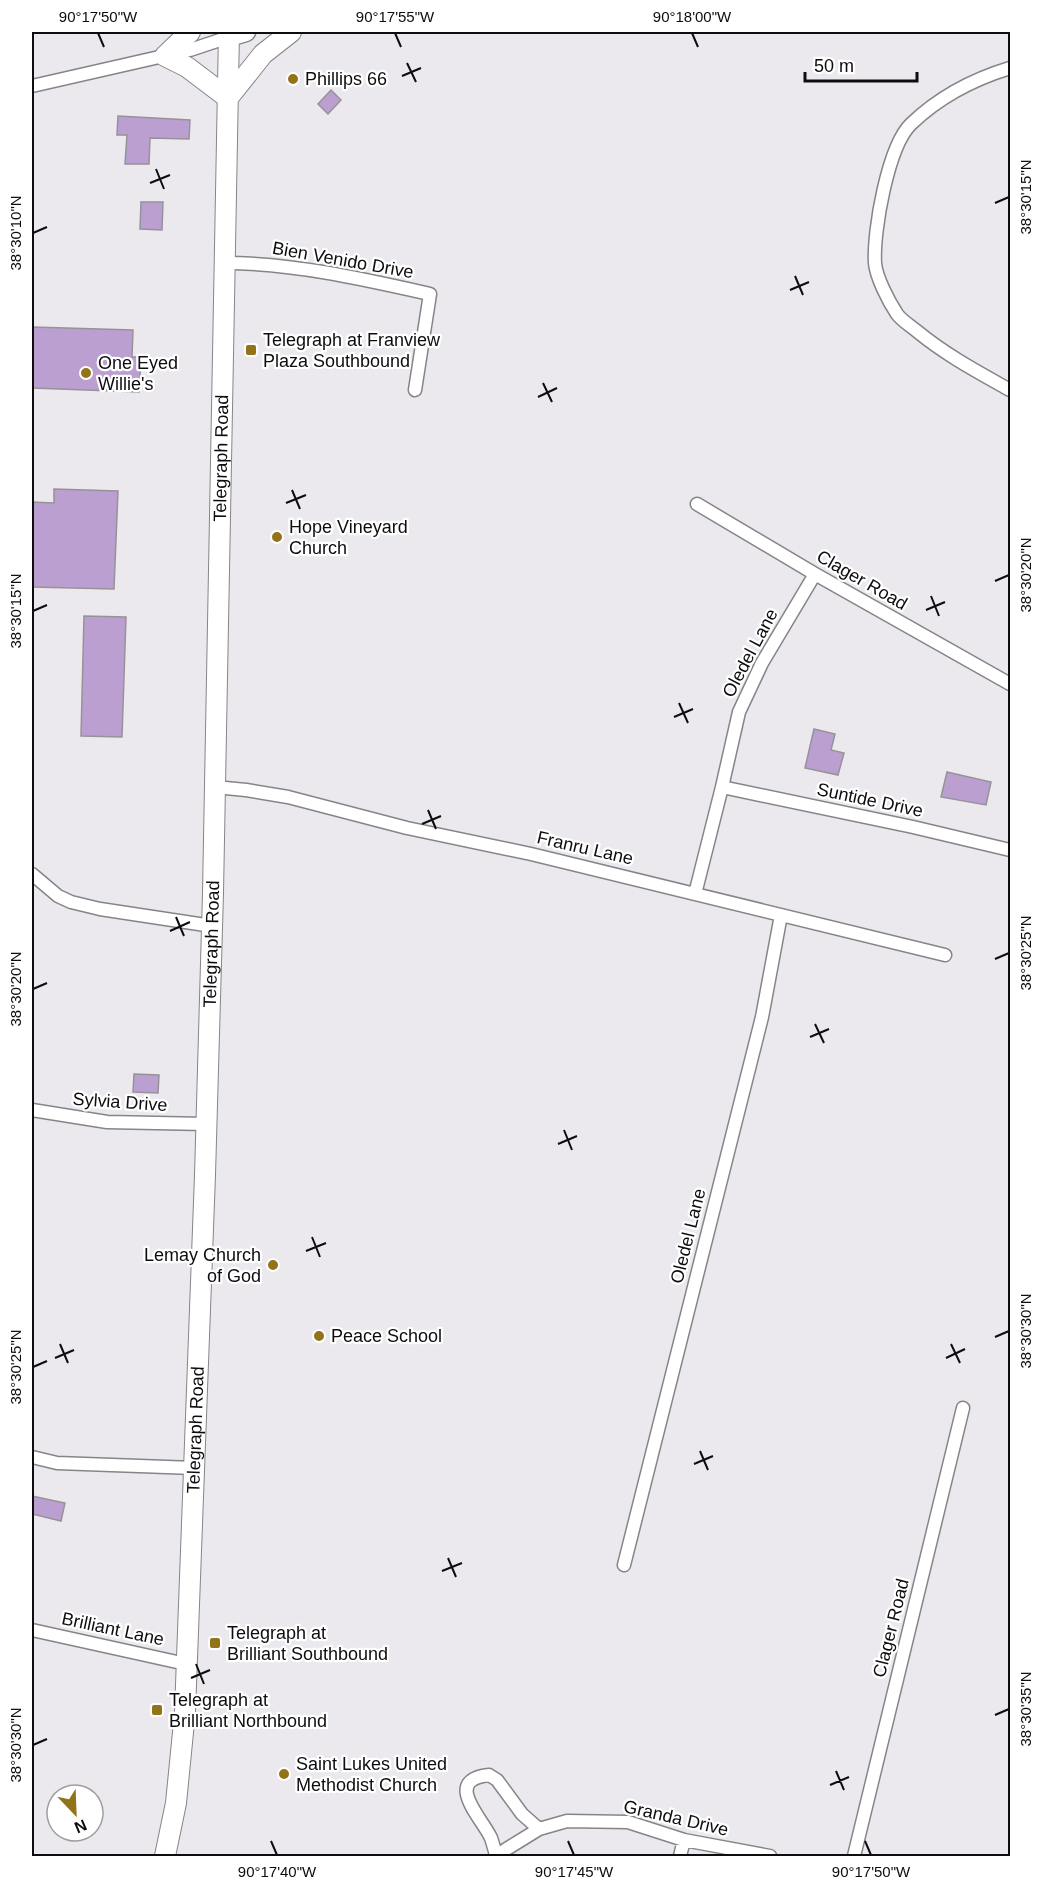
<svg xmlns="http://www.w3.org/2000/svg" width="1042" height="1888" font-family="Arial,sans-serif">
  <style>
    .building { fill: #bb9fd1; stroke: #969398; stroke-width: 1.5 }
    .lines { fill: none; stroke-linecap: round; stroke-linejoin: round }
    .street-casing { stroke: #878489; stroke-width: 15 }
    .secondary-casing { stroke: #878489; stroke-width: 21 }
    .primary-casing { stroke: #878489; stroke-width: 22 }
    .street { stroke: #fff; stroke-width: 12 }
    .secondary { stroke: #fff; stroke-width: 18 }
    .primary { stroke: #fff; stroke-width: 20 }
    .ticks { fill: none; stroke: #0d0c0e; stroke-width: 2 }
    .poi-dot { fill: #92731a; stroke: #fff; stroke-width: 2 }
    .labels { text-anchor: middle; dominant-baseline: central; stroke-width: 4.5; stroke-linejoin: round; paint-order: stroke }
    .poi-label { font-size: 18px; fill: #0d0c0e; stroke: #fff; text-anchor: start }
    .street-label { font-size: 18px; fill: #0d0c0e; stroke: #fff }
    .neatline { fill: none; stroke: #0d0c0e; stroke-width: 2 }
    .ticks-label { font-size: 15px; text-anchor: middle; fill: #0d0c0e }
  </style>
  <rect width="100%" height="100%" fill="#ebe9ee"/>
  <!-- building -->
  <path class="building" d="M331 90 341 100 328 114 318 104Z
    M118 116 190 120 189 139 150 138 149 164H125L127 135H117Z
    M141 202H163L162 230 140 229Z
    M32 327 133 330 132 357H141L139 392 32 388Z
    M54 489 118 491 114 589 32 587V502L54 503Z
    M84 616 126 617 122 737 81 736Z
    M814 729 835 734 831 750 844 753 838 775 805 768Z
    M947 772 991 782 986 805 941 797Z
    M134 1074 159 1075 158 1093 133 1092Z
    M32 1496 65 1503 61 1521 32 1514Z"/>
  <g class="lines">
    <!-- street casing -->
    <g class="street-casing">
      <path id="street" d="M1010 68C974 79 939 97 911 124 888 146 873 231 875 263 876 277 889 302 897 314 902 321 911 326 918 332 946 355 978 372 1010 390
        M32 86 190 50 229 37
        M225 263C293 263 363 279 430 294L415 390
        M697 504 815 574 1010 684
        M215 787 246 790 288 797 407 828 531 854 945 955
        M722 787 913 827 1010 850
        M32 874 58 896 71 902 100 909 212 926
        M695 894 722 787 739 712 762 663 815 574
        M32 1110 107 1122 206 1124
        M32 1457 57 1463 194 1468
        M624 1565 762 1017 781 915
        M32 1630 186 1664
        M496 1856C495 1851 493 1844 491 1838 482 1818 442 1780 489 1775L497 1780 522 1814 539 1829
        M499 1856 505 1850 539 1829 567 1821 628 1822 684 1840 770 1856
        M680 1856 684 1840
        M854 1856 963 1408"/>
    </g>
    <!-- secondary casing -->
    <g class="secondary-casing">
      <path id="secondary" d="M229 37 246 32"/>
    </g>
    <!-- primary casing -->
    <g class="primary-casing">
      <g id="primary">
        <path d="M190 32 165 56 187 67 228 98"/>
        <path d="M228 98 263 54 291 32"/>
        <path id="s1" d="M165 1856 176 1803 185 1712 205 1175 213 893 229 32"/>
      </g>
    </g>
    <!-- street -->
    <use href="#street" class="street"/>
    <!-- secondary -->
    <use href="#secondary" class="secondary"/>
    <!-- primary -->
    <use href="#primary" class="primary"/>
  </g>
  <!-- ticks -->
  <path class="ticks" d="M98 33 104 47M395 33 401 47M692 33 698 47M407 63 416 82M402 76 421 68M156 169 164 189M150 183 170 175M995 203 1009 197M33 233 47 227M795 276 803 295M790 290 809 282M543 383 552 402M538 397 557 388M292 490 300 509M286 503 306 495M995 581 1009 575M931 596 939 616M926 610 945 602M33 611 47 605M679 703 688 723M674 717 693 709M428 810 436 829M422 824 441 816M176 917 184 936M170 931 190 922M995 959 1009 953M33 989 47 983M815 1024 824 1043M810 1037 829 1029M564 1130 572 1150M558 1144 577 1136M312 1237 320 1257M306 1251 326 1243M995 1337 1009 1331M60 1344 68 1363M951 1344 960 1363M55 1358 74 1350M946 1358 965 1349M33 1367 47 1361M700 1451 708 1470M694 1464 713 1456M448 1558 456 1577M442 1571 462 1563M196 1664 204 1684M191 1678 210 1670M995 1715 1009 1709M33 1745 47 1739M836 1771 844 1790M830 1785 849 1777M271 1841 277 1855M568 1841 574 1855M865 1841 871 1855"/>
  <!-- markers -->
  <g class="poi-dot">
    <circle cx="293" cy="79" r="6"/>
    <rect x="245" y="344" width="12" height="12" rx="3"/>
    <circle cx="86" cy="373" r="6"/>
    <circle cx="277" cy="537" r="6"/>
    <circle cx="273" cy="1265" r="6"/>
    <circle cx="319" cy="1336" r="6"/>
    <rect x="209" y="1637" width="12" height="12" rx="3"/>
    <rect x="151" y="1704" width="12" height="12" rx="3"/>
    <circle cx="284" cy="1774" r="6"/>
  </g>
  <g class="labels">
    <!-- poi labels -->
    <g class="poi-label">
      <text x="305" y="79">Phillips 66</text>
      <text x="263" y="340">Telegraph at Franview<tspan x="263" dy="21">Plaza Southbound</tspan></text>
      <text x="98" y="363">One Eyed<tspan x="98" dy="21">Willie's</tspan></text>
      <text x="289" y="527">Hope Vineyard<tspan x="289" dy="21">Church</tspan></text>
      <text x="261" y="1255" text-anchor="end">Lemay Church<tspan x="261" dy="21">of God</tspan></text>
      <text x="331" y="1336">Peace School</text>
      <text x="227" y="1633">Telegraph at<tspan x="227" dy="21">Brilliant Southbound</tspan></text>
      <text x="169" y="1700">Telegraph at<tspan x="169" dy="21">Brilliant Northbound</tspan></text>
      <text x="296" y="1764">Saint Lukes United<tspan x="296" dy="21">Methodist Church</tspan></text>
    </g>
    <!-- street labels -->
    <g class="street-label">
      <text transform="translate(343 260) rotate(10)">Bien Venido Drive</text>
      <text stroke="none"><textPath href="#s1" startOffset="1400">Telegraph Road</textPath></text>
      <text transform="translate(862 580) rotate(30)">Clager Road</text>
      <text transform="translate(750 653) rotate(-62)">Oledel Lane</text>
      <text transform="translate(870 800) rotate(12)">Suntide Drive</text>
      <text transform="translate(585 848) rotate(13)">Franru Lane</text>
      <text stroke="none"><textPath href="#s1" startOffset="914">Telegraph Road</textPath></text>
      <text transform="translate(120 1102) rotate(4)">Sylvia Drive</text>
      <text transform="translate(688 1236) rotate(-76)">Oledel Lane</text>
      <text stroke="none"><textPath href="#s1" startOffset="428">Telegraph Road</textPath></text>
      <text transform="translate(891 1628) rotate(-76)">Clager Road</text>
      <text transform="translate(113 1629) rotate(12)">Brilliant Lane</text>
      <text transform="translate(676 1818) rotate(13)">Granda Drive</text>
    </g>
  </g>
  <!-- border -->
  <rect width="1042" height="1888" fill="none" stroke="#ffffff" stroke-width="66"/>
  <!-- north arrow -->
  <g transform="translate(75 1813) rotate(157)"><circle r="28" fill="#ffffff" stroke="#9e9e9f" stroke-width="1.5"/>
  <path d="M0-4.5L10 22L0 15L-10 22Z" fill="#92731a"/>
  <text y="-9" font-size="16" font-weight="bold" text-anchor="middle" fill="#0d0c0e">N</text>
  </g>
  <!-- scale -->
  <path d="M805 72v9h112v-9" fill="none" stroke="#0d0c0e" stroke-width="3"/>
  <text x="814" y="72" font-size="18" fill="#0d0c0e" stroke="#ffffff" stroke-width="4.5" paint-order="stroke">50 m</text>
  <rect x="33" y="33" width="976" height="1822" class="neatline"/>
  <g class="ticks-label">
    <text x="98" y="22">90°17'50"W</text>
    <text x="395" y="22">90°17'55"W</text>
    <text x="692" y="22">90°18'00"W</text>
    <text transform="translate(1026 197) rotate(-90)" y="5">38°30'15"N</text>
    <text transform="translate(16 233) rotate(-90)" y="5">38°30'10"N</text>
    <text transform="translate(1026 575) rotate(-90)" y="5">38°30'20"N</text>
    <text transform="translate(16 611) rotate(-90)" y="5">38°30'15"N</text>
    <text transform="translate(1026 953) rotate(-90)" y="5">38°30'25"N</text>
    <text transform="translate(16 989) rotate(-90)" y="5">38°30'20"N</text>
    <text transform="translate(1026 1331) rotate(-90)" y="5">38°30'30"N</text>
    <text transform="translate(16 1367) rotate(-90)" y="5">38°30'25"N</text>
    <text transform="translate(1026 1709) rotate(-90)" y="5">38°30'35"N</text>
    <text transform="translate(16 1745) rotate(-90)" y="5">38°30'30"N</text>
    <text x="277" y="1877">90°17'40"W</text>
    <text x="574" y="1877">90°17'45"W</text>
    <text x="871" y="1877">90°17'50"W</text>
  </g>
</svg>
